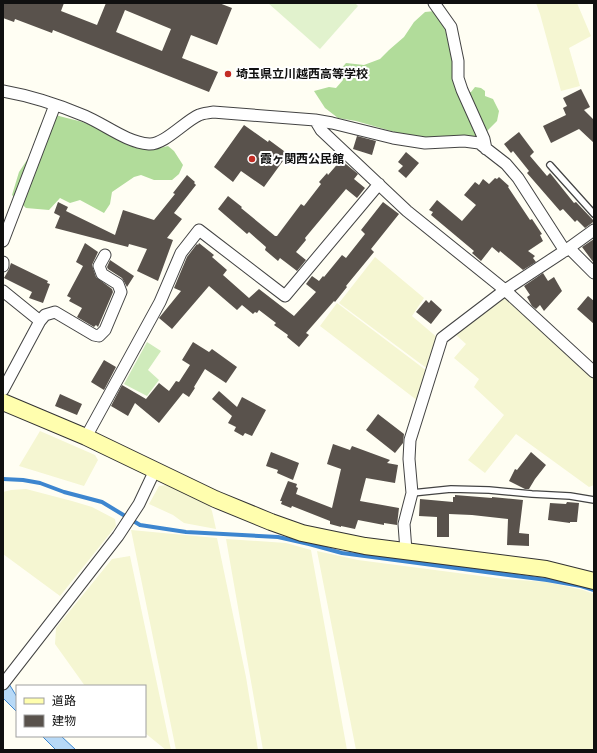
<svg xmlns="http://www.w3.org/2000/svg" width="597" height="753" font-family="Bitter,'Noto Sans JP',serif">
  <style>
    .farmland { fill: #f5f6d2 }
    .green { fill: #cfebbb }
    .forest { fill: #b1dc9a }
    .pitch { fill: #e1f2cd }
    .water { fill: #b7d9f7; stroke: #3d86cf }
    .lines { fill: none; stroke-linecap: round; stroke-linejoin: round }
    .stream { stroke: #3d86cf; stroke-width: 4 }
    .building { fill: #59524c; fill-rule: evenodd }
    .lane-casing { stroke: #434343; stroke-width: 8 }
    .street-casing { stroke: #434343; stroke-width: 13 }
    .secondary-casing { stroke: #323232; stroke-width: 18 }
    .lane { stroke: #fff; stroke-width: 5.5 }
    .street { stroke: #fff; stroke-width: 11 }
    .secondary { stroke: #fffeae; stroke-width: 16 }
    .poi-dot { fill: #c32d25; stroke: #fff; stroke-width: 1.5 }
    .labels { text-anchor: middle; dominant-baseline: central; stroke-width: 4; stroke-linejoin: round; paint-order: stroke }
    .poi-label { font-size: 12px; font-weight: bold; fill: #101010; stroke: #fff; text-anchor: start }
  </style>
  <rect width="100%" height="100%" fill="#fffef3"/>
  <!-- farmland -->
  <path class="farmland" d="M536 3H577L591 36 569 48 580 86 561 91 540 14Z
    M375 257 424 298 412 316 439 339 429 370 339 303Z
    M503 296 594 379V485L589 487 516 434 485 473 468 460 504 415 474 387 479 379 454 358 466 344 455 334Z
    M337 303 427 371 418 401 320 326Z
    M40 431 95 455 98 460 84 486 19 466Z
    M167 485 209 505 212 511 216 529 184 523 173 515 149 504 159 486Z
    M26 489 72 501 92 507 115 519 116 526 60 596 3 554V492L11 490Z
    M131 530 217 538 246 677 258 750H176Z
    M226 539 286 543 311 550 347 750H263Z
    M317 551 358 560 504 579 547 582 583 590 594 594V750H356Z
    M130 556 171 750H166L145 733V686H85L55 644 56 628 112 559Z"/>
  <!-- green -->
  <path class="green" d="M147 342 161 351 148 370 159 380 147 396 124 384Z"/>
  <!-- forest -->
  <path class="forest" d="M435 11 444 24 459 92H471L475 87 481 88 485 91V96L493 99 499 111 497 121 485 133 478 136 466 137 455 136 422 138 405 135 356 121 338 118 325 108 314 91 329 87 336 88 343 80 340 70 346 63 364 65 380 59 389 50 404 37 414 22 425 12Z
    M56 115C69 119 83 121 95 127 126 141 131 156 168 146L174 151 183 165 179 174 172 180H154L141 175 134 177 112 192 110 204 104 213 80 200 70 203 60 198 49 210 26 208 12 195 19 172 31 154 39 128 46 116Z"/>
  <!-- pitch -->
  <path class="pitch" d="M268 3H355L358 6 320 49Z"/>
  <!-- water -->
  <path class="water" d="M3 674 17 697V712L3 698Z
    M42 736H61L76 750H56Z"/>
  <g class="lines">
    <!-- stream -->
    <path class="stream" d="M3 479 23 480 40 483 64 492 102 502 140 525 186 532 278 537 309 544 342 553 547 580 581 586 594 590"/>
  </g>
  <!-- building -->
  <path class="building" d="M3 3H64L61 11 97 25 106 3H219L232 8 217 45 191 35 182 58 218 72 209 92 53 30 52 33 15 19 14 22 3 18ZM125 10 171 29 162 51 116 32Z
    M581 89 590 107 584 110 594 120V143L579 129 551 143 543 126 566 115 563 108 567 106 563 98Z
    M244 125 268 142 269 140 288 154 264 187 241 171 233 182 214 167Z
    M519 132 534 152 530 156 547 176 550 173 574 203 576 202 594 221 592 223 585 228 577 220 575 222 563 209 560 211 527 173 529 171 513 151 511 153 504 144Z
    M357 136 376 141 372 155 353 149Z
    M406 152 419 163 406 178 398 171 403 166 398 162Z
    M341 160 358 174 354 179 365 188 357 198 346 189 305 238 306 240 296 252 306 260 297 271 280 258 278 261 265 250 266 247 249 232 247 234 218 209 228 196 242 207 241 208 275 236H277L301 204 304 206 321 184 319 182 327 173 328 175Z
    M187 175 195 182 194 183 196 185 174 213 182 219 167 238 173 240 158 281 137 271 147 249 129 244 128 247 55 228 60 216 54 213 58 202 68 207 66 211 115 235 123 210 154 220 175 194 173 193Z
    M499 177 509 186 508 187 530 220 532 219 542 234 540 235 543 241 528 251 535 256 533 258 536 262 523 270 500 251 499 253 492 247 481 261 472 253 474 251 431 215 433 212 429 210 437 200 462 221 476 205 464 195 475 182 479 185 483 179 489 184 495 178 497 179Z
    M383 202 399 214 371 249 374 252 346 286 347 287 335 302 334 301 306 333 309 335 299 347 287 337 288 335 274 325 276 323 259 310 257 313 255 312 253 314 242 305 237 310 209 286 172 329 159 318 181 291 174 288 187 257 197 244 198 245 199 243 214 255 212 257 227 270 223 275 249 298 259 289 294 316 316 292 306 284 312 276 319 281 323 276 324 277 342 255 346 258 365 234 361 230Z
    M594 239V263L582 247Z
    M85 243 98 252 92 265 96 277 112 289 113 292 98 327 96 325 94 327 77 317 82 308 69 301 71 298 67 296 83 266 76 262Z
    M110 260 134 276 127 287 122 278 108 269 107 267Z
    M11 263 48 281 47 283 50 284 43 303 29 298 32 292 4 278 9 269Z
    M543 273 548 281 554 277 562 291 544 311 540 305 536 309 532 306 527 297 530 295 524 286Z
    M588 296 594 301V324L577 309Z
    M426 300 429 303 431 300 442 310 431 324 416 312Z
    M193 342 209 352 212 349 237 367 226 383 205 369 194 387 195 388 189 397 183 393 159 423 135 403 128 416 111 406 122 385 146 399 159 383 169 391 176 381 179 382 190 365 182 360Z
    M104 360 116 367 104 390 91 382Z
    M219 391 237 407 242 397 266 410 252 436 245 433 243 436 234 431 236 427 228 423 232 416 212 399Z
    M60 394 82 404 77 415 55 406Z
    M378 414 404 434 403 443 395 453 366 430Z
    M333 444 350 450 352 446 390 460 387 463 398 465 395 483 366 478 360 501 399 508 397 525 384 523V525L358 520 355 529 341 526V527L330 524V521L292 506 291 508 281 504 282 501H280L288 481 297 484 296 487 298 488 296 494 332 508 341 469 327 464Z
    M271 452 299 463 293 480 277 473 278 470 266 466Z
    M531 452 546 465 535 479 529 489H525L509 481 515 469 517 470Z
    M455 495 492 498V497L523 500 519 533 529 534V546L507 545 508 519 472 515 449 514V537H437V517L419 516 420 499 453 502V497H455Z
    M567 502 579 503 577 522H570V523L548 520 550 503 566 504Z"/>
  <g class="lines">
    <!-- lane casing -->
    <g class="lane-casing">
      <path id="lane" d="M550 165 594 214
        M412 493 451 489 489 490 532 494 570 496 594 500"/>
    </g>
    <!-- street casing -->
    <g class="street-casing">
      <path id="street" d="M434 3 451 27 458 61V78L462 90 484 139 486 149
        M3 91C31 96 59 105 85 116 106 125 126 142 149 144 164 145 185 121 199 115 203 113 209 113 213 112L315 120 321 130 407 211 505 290 594 372
        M315 120 332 123 393 138 425 143 464 141 479 143 506 164 518 178 565 251
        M3 241 55 105
        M569 248 594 273
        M3 262V266
        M3 291 40 321
        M3 390 40 321 45 315 55 312 94 335 99 336 105 330 121 292 118 284 102 274 99 266 105 255
        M86 437 160 302 181 253 199 230 285 296 379 184
        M406 551 404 524 412 493 409 459 410 440 442 338 505 290 569 248 594 230
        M3 684 118 536 139 504 155 470"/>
    </g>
    <!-- secondary casing -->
    <g class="secondary-casing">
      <path id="secondary" d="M3 402 86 437 215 499 271 522 302 533 365 546 546 569 594 581"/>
    </g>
    <!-- lane -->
    <use href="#lane" class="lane"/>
    <!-- street -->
    <use href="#street" class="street"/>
    <!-- secondary -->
    <use href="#secondary" class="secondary"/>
  </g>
  <!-- markers -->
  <g class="poi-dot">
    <circle cx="228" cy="74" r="4"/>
    <circle cx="252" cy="159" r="4"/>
  </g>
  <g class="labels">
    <!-- poi labels -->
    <g class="poi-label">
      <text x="236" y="74">埼玉県立川越西高等学校</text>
      <text x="260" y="159">霞ヶ関西公民館</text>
    </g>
  </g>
  <!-- border -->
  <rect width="597" height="753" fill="none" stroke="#101010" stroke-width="8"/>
  <!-- legend -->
  <rect x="16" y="685" width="130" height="52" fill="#ffffff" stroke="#9f9f9f"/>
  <rect x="24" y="698" width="20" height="6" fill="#fffeae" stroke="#9f9f9f"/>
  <text x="52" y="705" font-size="12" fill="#101010">道路</text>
  <rect x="24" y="715" width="20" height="12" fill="#59524c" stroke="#9f9f9f"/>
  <text x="52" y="725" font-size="12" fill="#101010">建物</text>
</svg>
